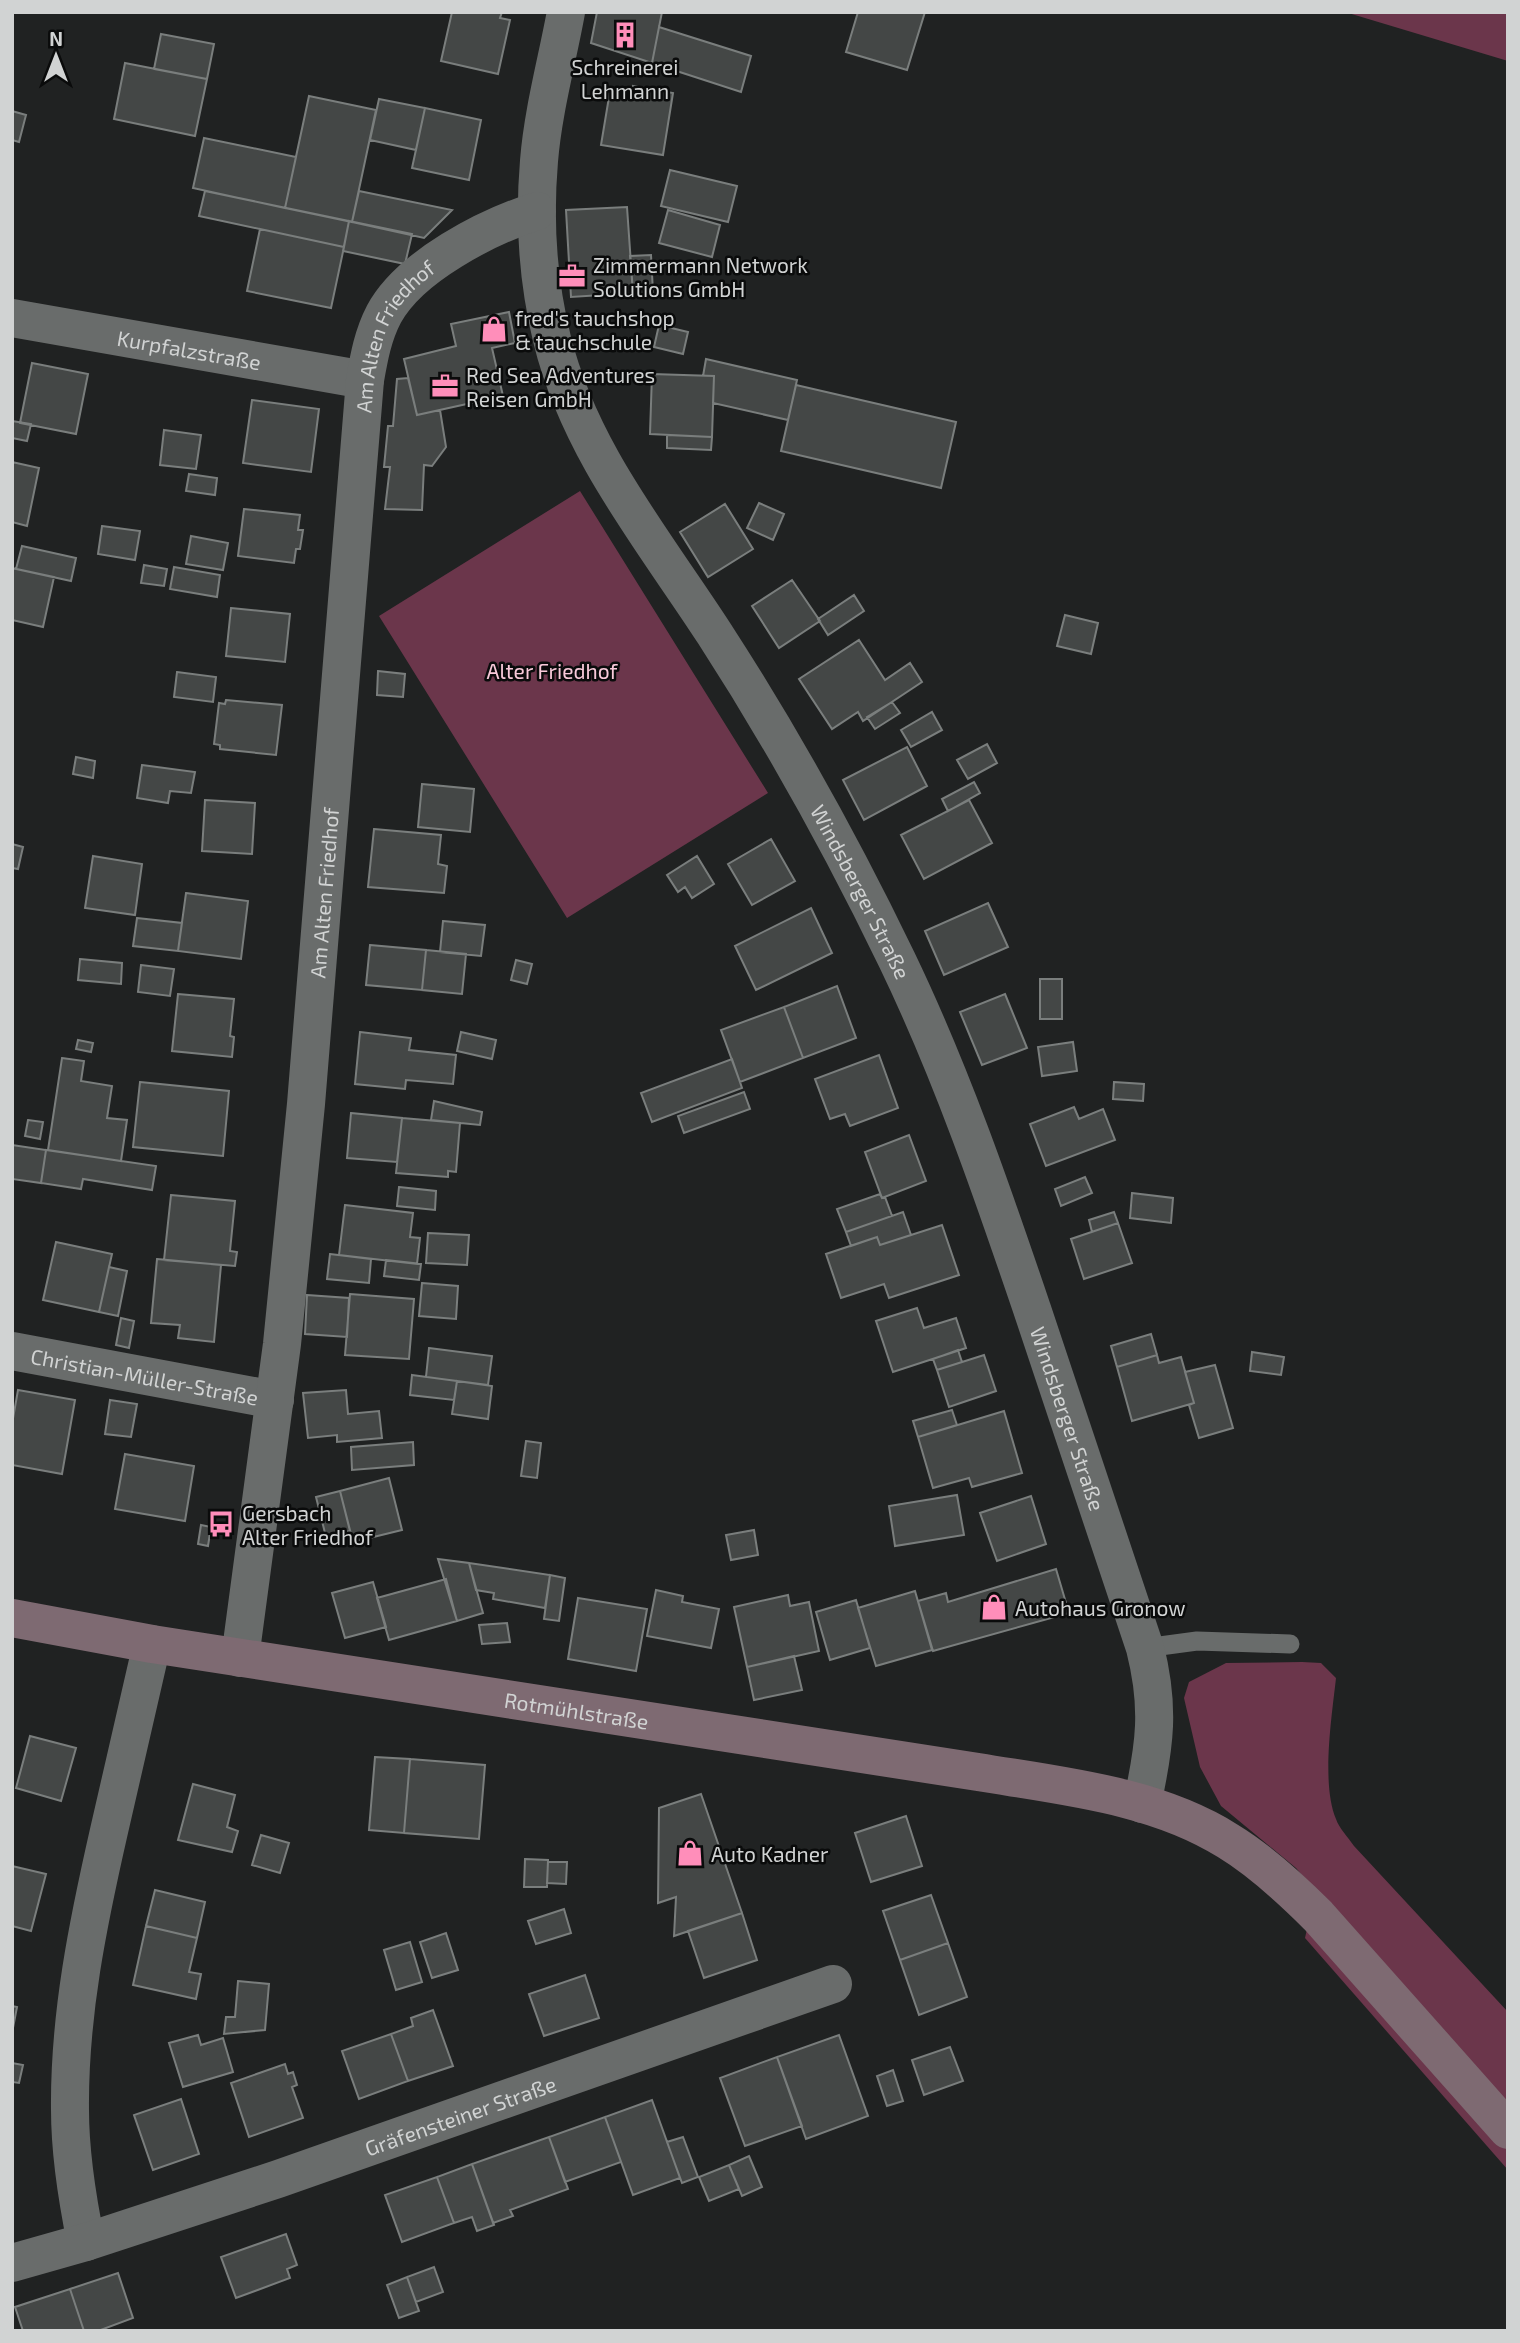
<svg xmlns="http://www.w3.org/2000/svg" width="1520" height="2343" font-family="'Exo 2',sans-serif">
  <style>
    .green { fill: #6b364b }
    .building { fill: #444746; stroke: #7a7e7d; stroke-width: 2 }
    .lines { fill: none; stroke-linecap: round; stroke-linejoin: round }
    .lane { stroke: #696c6b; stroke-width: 19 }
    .street { stroke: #696c6b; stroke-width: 38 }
    .secondary { stroke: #7e6a72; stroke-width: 38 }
    .labels { text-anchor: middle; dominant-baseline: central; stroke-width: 5; stroke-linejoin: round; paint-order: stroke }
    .poi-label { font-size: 21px; fill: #d1d3d3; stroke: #0a0b0b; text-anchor: start }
    .street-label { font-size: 21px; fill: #d1d3d3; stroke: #0a0b0b }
    .park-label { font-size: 21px; fill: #f8c9d9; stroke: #0a0b0b }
  </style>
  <rect width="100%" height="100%" fill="#202222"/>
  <!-- green -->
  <path class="green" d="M1345 12H1508V61Z
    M580 491 768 793 567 918 379 616Z
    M1302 1662 1321 1663 1336 1678C1332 1715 1321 1784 1336 1819 1339 1828 1348 1837 1354 1846L1508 2012V2170L1305 1938 1313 1902 1307 1881 1296 1868 1221 1806 1200 1767 1184 1698 1189 1682 1226 1663Z"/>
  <!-- building -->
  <path class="building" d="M452 12H502L500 18 510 20 498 74 441 61Z
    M597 12H662L652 63 591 43Z
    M858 12H925L907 70 846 52Z
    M659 27 751 56 741 92 652 63Z
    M161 34 214 44 207 79 154 69Z
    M125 63 207 79 195 136 114 119Z
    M633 86 673 93 663 155 601 145 610 91 632 95Z
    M309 96 376 110 352 222 285 208Z
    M379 99 425 108 416 150 370 140Z
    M425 108 481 120 469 180 412 168Z
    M12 111 26 115 19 142 12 140Z
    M204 138 296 157 285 208 193 188Z
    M670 170 737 186 728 222 661 206Z
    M205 191 349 221 344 247 199 216Z
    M359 191 452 210 424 238 352 222Z
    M627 207 633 293 571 297 566 210Z
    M668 210 720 225 712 257 659 243Z
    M349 221 412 234 405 264 343 251Z
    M260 229 344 247 331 308 247 291Z
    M651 255 653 292 633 293 630 256Z
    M509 312 515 343 492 348 503 396 417 415 404 359 456 346 451 324Z
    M659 325 688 332 683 354 654 347Z
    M706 359 797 380 788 420 713 403 714 376H703Z
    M32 363 88 374 76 434 20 423Z
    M652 374 714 376 712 437 650 434Z
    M408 378 417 415 440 410 446 447 432 466 424 465 422 510 385 509 390 467H384L388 426H393L397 379Z
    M796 385 956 422 941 488 781 451Z
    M252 400 319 409 311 472 243 463Z
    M12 421 31 424 27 441 12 438Z
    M164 430 201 435 196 469 160 465Z
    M667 435 712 437 711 450 667 448Z
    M12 462 39 468 27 526 12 522Z
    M189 474 217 478 215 495 186 491Z
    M759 503 784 514 773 540 747 528Z
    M725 504 753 549 708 577 680 532Z
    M244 509 300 515 298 530H303L300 549H296L294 563 238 556Z
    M102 526 140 531 135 560 98 554Z
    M191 536 228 543 223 570 186 564Z
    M22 546 76 558 71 581 16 569Z
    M144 565 167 569 164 586 141 583Z
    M174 567 220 575 217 597 170 589Z
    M12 568 54 577 43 627 12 620Z
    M792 580 820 621 779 648 752 606Z
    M854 595 864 611 828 635 818 619Z
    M231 608 290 614 285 662 226 656Z
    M1065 615 1098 623 1091 654 1057 646Z
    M859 640 885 680 910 663 922 682 863 721 858 712 832 729 799 679Z
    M378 671 405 674 403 697 377 695Z
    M177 672 216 677 213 702 174 697Z
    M226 700 282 705 276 755 220 749V745L214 744 219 703 225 704Z
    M892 702 900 713 875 729 867 717Z
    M932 712 942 730 911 747 901 730Z
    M987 744 997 763 968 779 957 760Z
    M907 747 927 786 864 820 843 780Z
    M76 757 95 761 93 778 73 774Z
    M142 765 195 772 191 793 170 791 168 803 137 798Z
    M974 782 980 793 948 811 942 799Z
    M422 784 474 789 470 832 418 827Z
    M205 800 255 803 252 854 202 851Z
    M969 800 992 843 924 879 901 835Z
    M374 829 441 835 438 864 447 866 444 893 368 887Z
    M771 839 795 881 752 905 728 864Z
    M12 844 23 847 18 869 12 868Z
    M93 856 142 864 135 915 85 908Z
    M697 856 714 884 692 898 685 887 678 892 667 875Z
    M186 893 248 901 241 959 178 951Z
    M988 903 1008 947 944 975 925 931Z
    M811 908 832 953 756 990 735 946Z
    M137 918 182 923 178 951 133 946Z
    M443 921 485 925 481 956 440 952Z
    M370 945 426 950 422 990 366 985Z
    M426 950 466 954 462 994 422 990Z
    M80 959 122 963 121 984 78 980Z
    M516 960 532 964 527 984 511 980Z
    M141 965 174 969 170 996 138 992Z
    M1040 979H1062V1019H1040Z
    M837 986 856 1038 803 1058 784 1007Z
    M178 994 234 999 230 1036 234 1037 232 1057 172 1051Z
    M1005 994 1027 1048 982 1065 960 1012Z
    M784 1007 803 1058 740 1082 721 1030Z
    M360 1032 411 1038 409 1050 456 1055 453 1084 406 1080 405 1089 355 1084Z
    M461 1032 496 1040 492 1059 457 1051Z
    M78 1040 93 1043 91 1052 76 1049Z
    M1073 1042 1077 1071 1042 1076 1038 1047Z
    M879 1055 898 1108 850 1126 845 1114 830 1119 815 1079Z
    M62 1058 84 1061 81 1081 112 1086 107 1118 127 1120 121 1161 48 1150Z
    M732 1059 742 1088 652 1122 641 1093Z
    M140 1082 229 1091 223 1156 133 1147Z
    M1114 1082 1144 1084 1143 1101 1113 1099Z
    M744 1092 750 1109 684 1133 678 1116Z
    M434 1101 482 1112 480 1125 431 1120Z
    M1074 1107 1079 1119 1103 1109 1115 1140 1046 1166 1030 1124Z
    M351 1113 402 1118 397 1162 347 1158Z
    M402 1118 460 1123 456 1172 448 1171V1177L396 1173Z
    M28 1120 43 1122 40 1139 25 1136Z
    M909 1135 926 1181 882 1198 865 1152Z
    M12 1145 46 1150 41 1183 12 1179Z
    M46 1150 156 1166 152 1190 83 1179 81 1189 41 1183Z
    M1085 1177 1092 1193 1061 1206 1055 1189Z
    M399 1187 436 1191 435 1210 397 1206Z
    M1132 1193 1173 1198 1171 1223 1130 1218Z
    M880 1194 882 1198 885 1197 892 1216 846 1232 837 1209Z
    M171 1195 235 1201 230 1251 237 1252 235 1266 164 1260Z
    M345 1205 413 1213 410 1237 420 1238 417 1264 339 1255Z
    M903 1212 911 1235 880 1245 877 1237 851 1246 846 1232Z
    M1114 1212 1118 1223 1092 1232 1089 1220Z
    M1118 1223 1132 1263 1084 1279 1071 1239Z
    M942 1225 959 1275 889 1298 884 1284 841 1298 826 1254 877 1237 880 1245Z
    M428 1233 469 1235 467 1265 426 1263Z
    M56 1242 112 1254 99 1312 43 1300Z
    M330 1254 371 1259 369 1283 327 1279Z
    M157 1259 221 1265 214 1342 178 1338 180 1325 151 1323Z
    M386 1260 421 1264 419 1280 384 1276Z
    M109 1267 127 1271 118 1316 99 1312Z
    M422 1283 458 1286 456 1319 419 1316Z
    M350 1294 414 1299 409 1359 345 1355Z
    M307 1295 349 1298 347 1337 305 1334Z
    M917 1308 924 1328 956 1318 966 1348 893 1372 876 1321Z
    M121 1318 134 1321 129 1348 116 1345Z
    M1151 1334 1157 1355 1117 1367 1111 1346Z
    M429 1348 492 1356 488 1385 426 1377Z
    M958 1350 962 1362 937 1370 933 1359Z
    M1252 1352 1284 1357 1281 1375 1250 1371Z
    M984 1355 996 1391 949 1407 937 1370Z
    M1157 1355 1159 1363 1181 1357 1194 1403 1132 1421 1117 1367Z
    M1215 1365 1233 1428 1199 1438 1189 1405 1194 1403 1185 1372Z
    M412 1375 457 1381 454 1400 410 1395Z
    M457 1381 492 1386 488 1419 452 1414Z
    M18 1390 75 1400 62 1474 12 1465V1424Z
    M346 1390 348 1414 379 1411 382 1438 337 1442V1435L308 1438 303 1393Z
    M110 1400 137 1404 131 1437 105 1434Z
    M952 1410 957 1425 918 1437 913 1421Z
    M1004 1411 1022 1473 972 1487 969 1478 933 1488 918 1437Z
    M526 1441 541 1443 537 1478 521 1476Z
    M413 1442 414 1465 352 1470 351 1447Z
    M125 1454 194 1466 185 1521 115 1509Z
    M389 1478 402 1530 353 1542 340 1491Z
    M340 1491 350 1531 326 1537 316 1497Z
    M957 1495 964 1535 895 1546 889 1506Z
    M1031 1496 1046 1544 997 1561 980 1513Z
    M201 1525 211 1527 208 1546 198 1544Z
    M754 1530 758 1555 731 1560 726 1535Z
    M438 1559 469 1563 483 1613 457 1621Z
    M469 1563 550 1575 545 1608 493 1599 494 1593 476 1590Z
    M1056 1569 1069 1613 933 1651 918 1601 946 1593 948 1602Z
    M550 1575 565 1578 559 1621 544 1619Z
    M446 1579 457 1621 389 1640 377 1598Z
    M373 1582 386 1627 345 1638 332 1593Z
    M656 1590 683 1596 682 1602 719 1609 711 1648 647 1636Z
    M915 1591 932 1650 876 1666 858 1608Z
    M788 1595 790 1606 809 1602 819 1651 747 1667 734 1607Z
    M578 1598 647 1609 636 1671 568 1659Z
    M856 1600 870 1648 830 1660 816 1612Z
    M507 1623 510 1642 482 1644 479 1625Z
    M794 1656 802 1690 754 1700 747 1667Z
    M30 1736 76 1748 61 1801 16 1788Z
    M375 1757 410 1759 404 1833 369 1830Z
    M410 1759 485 1765 479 1839 404 1833Z
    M193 1784 235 1795 227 1827 238 1831 232 1852 178 1840Z
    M701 1794 742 1913 674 1936 676 1897 658 1903 659 1808Z
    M906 1816 922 1866 871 1882 855 1833Z
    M261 1835 289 1843 280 1873 252 1865Z
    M525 1859 548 1860 547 1887H524Z
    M548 1862H567L566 1884 547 1883Z
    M12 1866 46 1874 31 1931 12 1926Z
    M155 1890 205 1902 197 1938 146 1926Z
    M931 1895 948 1943 900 1960 883 1911Z
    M564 1909 571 1933 536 1944 528 1921Z
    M742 1913 757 1960 704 1978 688 1931Z
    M146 1926 197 1938 189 1972 201 1974 196 1999 133 1985Z
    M446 1933 458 1970 432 1978 420 1942Z
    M410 1942 422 1982 396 1990 384 1950Z
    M948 1943 967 1997 919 2015 900 1960Z
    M585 1975 599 2018 544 2036 529 1994Z
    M238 1981 269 1984 265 2030 224 2034 226 2017H235Z
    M12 2006 17 2007 12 2033Z
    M433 2010 453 2066 408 2081 391 2034 413 2026 411 2018Z
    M391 2034 408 2081 359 2099 342 2051Z
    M198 2035 201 2045 223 2038 233 2072 183 2087 169 2043Z
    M839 2035 868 2116 806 2139 777 2057Z
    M950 2047 963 2081 924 2095 912 2060Z
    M777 2057 802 2126 745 2146 720 2078Z
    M12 2063 23 2065 19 2083 12 2082Z
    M285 2064 288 2074 293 2072 297 2085 292 2087 303 2118 249 2137 231 2083Z
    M893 2070 903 2101 887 2106 877 2076Z
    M181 2099 199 2154 153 2170 134 2115Z
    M652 2100 680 2178 633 2195 605 2117Z
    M605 2117 621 2162 565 2182 549 2137Z
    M549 2137 568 2189 510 2210 513 2216 493 2223 472 2164Z
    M683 2137 698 2177 682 2183 667 2142Z
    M749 2156 762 2187 742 2196 729 2165Z
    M472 2164 494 2225 477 2231 472 2217 454 2223 437 2177Z
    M729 2165 739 2189 709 2201 699 2177Z
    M437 2177 454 2223 402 2242 385 2195Z
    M286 2234 297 2265 287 2269 290 2278 236 2298 221 2257Z
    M434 2267 443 2292 416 2302 407 2277Z
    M118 2273 133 2318 98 2331H84L70 2289Z
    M407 2277 419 2311 399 2318 387 2285Z
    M70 2289 84 2331H23L15 2307Z"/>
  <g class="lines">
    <!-- lane -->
    <path class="lane" d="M1145 1648 1197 1641 1290 1644"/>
    <!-- street -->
    <g class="street">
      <path id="s1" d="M566 12C557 61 543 111 539 161 534 220 538 282 552 339 579 450 653 539 714 633 782 738 843 848 897 960 951 1072 992 1191 1032 1309 1070 1422 1108 1535 1145 1648 1160 1707 1155 1745 1142 1804"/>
      <path id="s2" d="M12 318 365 380"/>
      <path id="s3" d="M12 1351 275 1400"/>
      <path id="s4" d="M240 1658 282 1344 306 1104 365 380C369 357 373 335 384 314 410 266 487 227 537 211"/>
      <path d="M86 2242C77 2198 70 2155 70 2110 69 2015 88 1923 109 1831 123 1769 137 1707 152 1644"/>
      <path id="s5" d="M12 2263 86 2242 278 2179 833 1984"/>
    </g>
    <!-- secondary -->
    <path class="secondary" id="s6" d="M12 1618 152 1644 978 1772C1062 1786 1155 1795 1228 1841 1261 1861 1291 1889 1318 1916L1508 2130"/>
  </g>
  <!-- icons -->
  <defs>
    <g id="building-bare" transform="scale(2.1)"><path d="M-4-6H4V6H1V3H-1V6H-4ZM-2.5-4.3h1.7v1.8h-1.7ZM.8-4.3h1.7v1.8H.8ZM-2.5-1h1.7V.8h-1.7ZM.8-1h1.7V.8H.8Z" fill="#ff8eba" stroke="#0a0b0b" stroke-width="2.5" paint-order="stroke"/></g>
    <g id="office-bare" transform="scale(2.1)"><path d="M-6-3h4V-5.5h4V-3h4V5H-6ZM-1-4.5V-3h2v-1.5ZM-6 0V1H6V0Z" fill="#ff8eba" stroke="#0a0b0b" stroke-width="2.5" paint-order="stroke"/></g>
    <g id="shop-bare" transform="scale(2.1)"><path d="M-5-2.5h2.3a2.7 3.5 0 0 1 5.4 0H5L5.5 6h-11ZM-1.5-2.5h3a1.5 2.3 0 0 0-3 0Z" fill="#ff8eba" stroke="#0a0b0b" stroke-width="2.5" paint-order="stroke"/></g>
    <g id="bus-bare" transform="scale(2.1)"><path d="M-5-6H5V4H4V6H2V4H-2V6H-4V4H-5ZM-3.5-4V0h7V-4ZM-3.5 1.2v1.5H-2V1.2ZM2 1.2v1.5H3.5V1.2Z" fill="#ff8eba" stroke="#0a0b0b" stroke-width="2.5" paint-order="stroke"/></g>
  </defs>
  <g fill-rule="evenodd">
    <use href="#building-bare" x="625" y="35"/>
    <use href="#office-bare" x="572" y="276"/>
    <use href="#shop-bare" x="494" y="329"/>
    <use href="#office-bare" x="445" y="386"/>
    <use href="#bus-bare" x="221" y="1524"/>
    <use href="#shop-bare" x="994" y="1607"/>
    <use href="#shop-bare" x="690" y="1853"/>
  </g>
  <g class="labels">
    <!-- poi labels -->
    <g class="poi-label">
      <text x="625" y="66" text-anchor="middle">Schreinerei<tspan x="625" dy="24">Lehmann</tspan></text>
      <text x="593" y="264">Zimmermann Network<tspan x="593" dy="24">Solutions GmbH</tspan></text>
      <text x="515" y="317">fred's tauchshop<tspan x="515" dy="24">&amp; tauchschule</tspan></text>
      <text x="466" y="374">Red Sea Adventures<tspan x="466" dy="24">Reisen GmbH</tspan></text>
      <text x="242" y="1512">Gersbach<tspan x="242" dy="24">Alter Friedhof</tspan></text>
      <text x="1015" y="1607">Autohaus Gronow</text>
      <text x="711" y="1853">Auto Kadner</text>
    </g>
    <!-- street labels -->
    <g class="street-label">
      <text stroke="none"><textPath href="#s4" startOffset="1337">Am Alten Friedhof</textPath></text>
      <text stroke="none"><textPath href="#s2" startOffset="180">Kurpfalzstraße</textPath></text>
      <text stroke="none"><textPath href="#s4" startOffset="770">Am Alten Friedhof</textPath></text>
      <text stroke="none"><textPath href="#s1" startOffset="966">Windsberger Straße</textPath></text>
      <text stroke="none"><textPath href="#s3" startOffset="135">Christian-Müller-Straße</textPath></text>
      <text stroke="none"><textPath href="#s1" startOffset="1533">Windsberger Straße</textPath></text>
      <text stroke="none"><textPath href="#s6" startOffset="572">Rotmühlstraße</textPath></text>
      <text stroke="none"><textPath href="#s5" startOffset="472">Gräfensteiner Straße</textPath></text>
    </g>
    <!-- park labels -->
    <g class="park-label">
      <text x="552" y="670">Alter Friedhof</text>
    </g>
  </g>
  <!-- border -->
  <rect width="1520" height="2343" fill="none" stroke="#d1d3d3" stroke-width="28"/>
  <!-- north arrow -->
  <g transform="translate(56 56)" stroke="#0a0b0b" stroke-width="5" paint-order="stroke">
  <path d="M0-5L12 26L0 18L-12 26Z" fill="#d1d3d3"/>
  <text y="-10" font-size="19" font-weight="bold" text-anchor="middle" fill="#d1d3d3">N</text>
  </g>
</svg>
